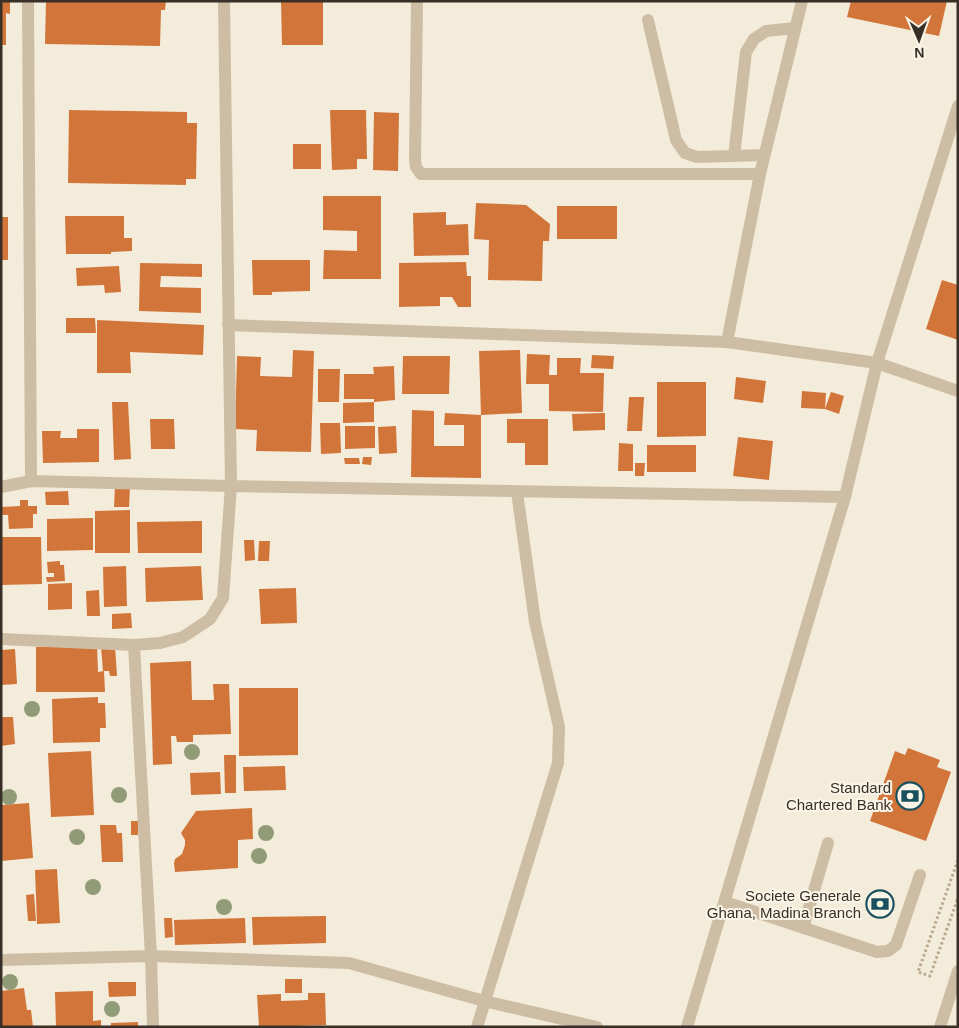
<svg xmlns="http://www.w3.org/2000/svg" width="959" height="1028" font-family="Helvetica,sans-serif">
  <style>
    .building { fill: #d2753a }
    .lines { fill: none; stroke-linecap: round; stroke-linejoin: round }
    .path { stroke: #baa78f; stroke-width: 3; stroke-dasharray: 2.5 2.5; stroke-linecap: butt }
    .minor { stroke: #cebda5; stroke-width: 12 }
    .tree { fill: #919b78 }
    .labels { text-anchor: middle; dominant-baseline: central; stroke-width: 4; stroke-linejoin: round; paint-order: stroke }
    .poi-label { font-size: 15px; fill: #382f27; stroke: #fbf5e7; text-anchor: end }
  </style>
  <rect width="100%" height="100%" fill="#f4ecda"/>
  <!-- building -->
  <path class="building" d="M1 1H10V14L6 13V45H1Z
    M46 1H166L165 10H161L160 46 45 44Z
    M281 1H323V45H282Z
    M851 1H947L939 36 847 17Z
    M69 110 187 112V123H197L196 179H186V185L68 183Z
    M330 110H366L367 159H357V169L332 170Z
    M374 112 399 113 398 171 373 170Z
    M293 144H321V169H293Z
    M323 196H381V279H323L324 250 357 251V231L323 230Z
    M476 203 526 205 550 224 549 241H543L542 281 488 280 489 240 474 239Z
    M557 206H617V239H557Z
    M446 212V225L468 224 469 255 414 256 413 213Z
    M65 216H124V238H132V251L111 252V254H66Z
    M1 217H8V260H1Z
    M252 260H310V291L272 292V295H253Z
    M466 262 467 276H471V307H458L452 297H440V306L399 307V263Z
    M140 263 202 264V277L161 276 160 287 201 288V313L139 311Z
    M119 266 121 292 105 293 104 285 77 286 76 268Z
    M942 280 958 285V340L926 329Z
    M66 318H95L96 333H66Z
    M97 320 204 325 203 355 130 352 131 373H97Z
    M293 350 314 351 311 452 256 451 257 430 235 429 237 356 261 357 260 376 292 377Z
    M520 350 522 413 481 415 479 351Z
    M527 354 550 355 549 375H557V358H581L580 373H604L603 412 549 411V384H526Z
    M592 355 614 356 613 369 591 368Z
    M403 356H450L449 394H402Z
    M394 366 395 400 374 402V399H344V374H374L373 367Z
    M318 369H340L339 402H318Z
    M736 377 766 381 763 403 734 399Z
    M657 382H706V436L657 437Z
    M802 391 826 393 825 409 831 392 844 396 839 414 825 409 801 408Z
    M629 397H644L642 431H627Z
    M112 402H128L131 459 114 460Z
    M374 402V422L343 423V403Z
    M412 410 434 411V446H464V425H444L445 413 481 415V478L411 477Z
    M602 413H605V430L573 431 572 414Z
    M150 419H174L175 449H151Z
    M507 419H548V465H525V443H507Z
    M320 423H340L341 453 321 454Z
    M345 426H375V448L345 449Z
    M396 426 397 453 379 454 378 427Z
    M77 429H99V462L43 463 42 431H61L60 438H77Z
    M738 437 773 441 769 480 733 476Z
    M619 443 633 444V471H618Z
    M647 445H696V472H647Z
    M363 457H372L371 465 362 464Z
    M344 458H359L360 464H345Z
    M635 463H645L644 476H635Z
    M115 486 130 487 129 507H114Z
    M68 491 69 505H46L45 492Z
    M20 500H28V506H37V514H33V528L9 529 8 515H1V507L20 506Z
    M130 510V553H95V511Z
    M93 518V550L47 551V519Z
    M202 521V553H138L137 522Z
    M1 537H41L42 584 1 585Z
    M244 540H254L255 560 245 561Z
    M259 541H270L269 561H258Z
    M60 561V565H64L65 581 47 582 46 577H54V573H48L47 562Z
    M126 566 127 606 104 607 103 567Z
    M201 566 203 600 146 602 145 568Z
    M72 583V609L48 610V584Z
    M296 588 297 623 261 624 259 589Z
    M99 590 100 616H87L86 591Z
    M131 613 132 628 112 629V614Z
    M97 646 98 672 104 671 105 692H36V647Z
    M115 646 117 676H110L109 671H103L101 647Z
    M15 649 17 684 1 685V650Z
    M191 661 192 700H214L213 684H229L231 734 193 735V742H177L176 736H171L172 764 153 765 150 663Z
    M239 688H298V755L239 756Z
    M98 697V703H105L106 728H100V742L53 743 52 699Z
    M1 717H13L15 744 1 746Z
    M908 748 940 760 937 767 951 772 926 841 870 821 895 751 905 755Z
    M91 751 94 815 51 817 48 753Z
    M224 755H236V793H225Z
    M285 766 286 790 244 791 243 767Z
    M220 772 221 794 191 795 190 773Z
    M29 803 33 858 1 861V805Z
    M252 808 253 839 238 840V868L175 872 174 863 175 859 182 854 185 845V840L181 833 196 811Z
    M131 821H138V835H131Z
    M100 825H116L117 833H122L123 862H102Z
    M57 869 60 923 37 924 35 870Z
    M34 894 36 921H28L26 895Z
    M326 916V943L253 945 252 917Z
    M164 918H172L173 937 165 938Z
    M245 918 246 943 175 945 174 920Z
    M285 979H302V993H285Z
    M108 982H136V996L109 997Z
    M24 988 27 1010H31L33 1027H1V991Z
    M93 991V1021L101 1020V1027H56L55 992Z
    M308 993H325L326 1025 259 1027 257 995 281 994V1001L308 1000Z
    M138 1022V1027H111V1023Z"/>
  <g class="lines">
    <!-- path -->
    <path class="path" d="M958 860 918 972 930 976 958 898"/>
    <!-- minor -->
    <path class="minor" d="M28 1 31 481
      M417 1 415 160 416 167 421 174H760
      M648 20 676 140 685 153 697 157 764 155
      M734 156 746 52 754 39 766 31 795 28
      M228 325 727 342 877 363 958 391
      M727 342 760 174 802 1
      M1 487 31 481 231 486 845 497
      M1 639 134 645
      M725 902 877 952 888 951 896 945 920 875
      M803 928 828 843
      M1 960 151 956 349 963 484 1001 597 1027
      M153 1027 151 956 134 645 160 643 183 637 210 619 223 598 231 486 224 1
      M477 1027 558 763 559 727 535 622 517 492
      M687 1027 845 497 877 363 958 106
      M940 1027 958 971"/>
  </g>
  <!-- trees -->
  <g class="tree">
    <circle cx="32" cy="709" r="8"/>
    <circle cx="192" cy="752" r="8"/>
    <circle cx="119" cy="795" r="8"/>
    <circle cx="9" cy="797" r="8"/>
    <circle cx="266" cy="833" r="8"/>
    <circle cx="77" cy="837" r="8"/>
    <circle cx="259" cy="856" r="8"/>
    <circle cx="93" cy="887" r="8"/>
    <circle cx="224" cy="907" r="8"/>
    <circle cx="10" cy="982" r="8"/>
    <circle cx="112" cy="1009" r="8"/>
  </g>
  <!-- icons -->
  <defs>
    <g id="bank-ring" transform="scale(1.4375)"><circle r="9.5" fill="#fbf5e7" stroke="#18505e" stroke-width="1.5"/><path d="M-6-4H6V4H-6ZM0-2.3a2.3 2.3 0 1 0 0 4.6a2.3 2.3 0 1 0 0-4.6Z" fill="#18505e"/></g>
  </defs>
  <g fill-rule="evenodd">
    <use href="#bank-ring" x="910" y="796"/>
    <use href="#bank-ring" x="880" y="904"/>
  </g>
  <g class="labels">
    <!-- poi labels -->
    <g class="poi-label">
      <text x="891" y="787">Standard<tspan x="891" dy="17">Chartered Bank</tspan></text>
      <text x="861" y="895">Societe Generale<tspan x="861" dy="17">Ghana, Madina Branch</tspan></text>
    </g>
  </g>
  <!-- border -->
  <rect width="959" height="1028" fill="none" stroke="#382f27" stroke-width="5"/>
  <!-- north arrow -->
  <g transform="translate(919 40) rotate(178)" stroke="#fbf5e7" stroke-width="4" paint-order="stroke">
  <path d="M0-4L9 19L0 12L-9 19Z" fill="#382f27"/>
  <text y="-8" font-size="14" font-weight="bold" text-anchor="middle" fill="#382f27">N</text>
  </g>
</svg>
